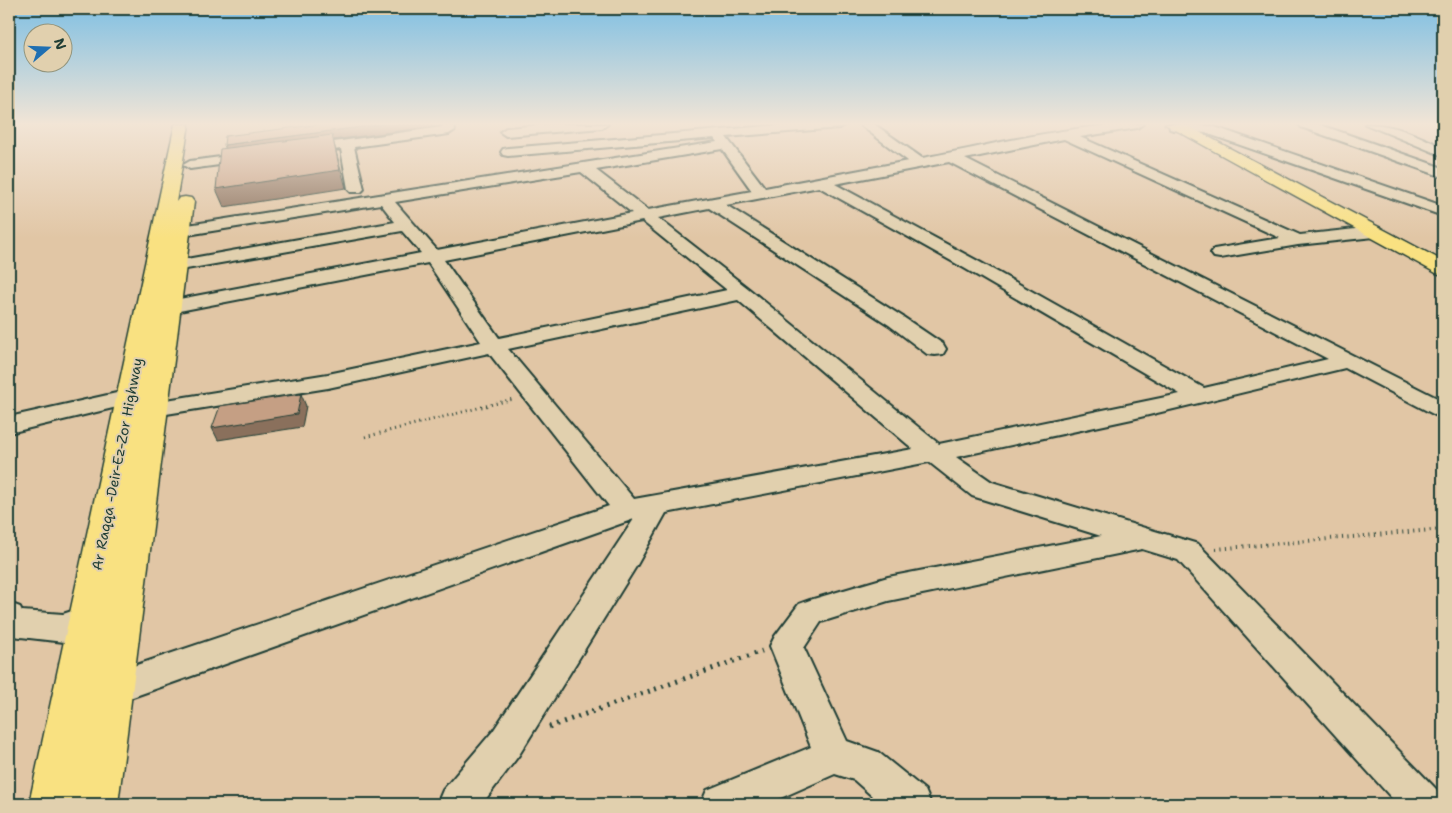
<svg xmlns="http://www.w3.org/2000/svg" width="1452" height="813" font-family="'Shantell Sans',sans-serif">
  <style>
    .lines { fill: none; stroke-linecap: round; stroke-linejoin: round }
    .minor-casing { stroke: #1f3d34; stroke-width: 4 }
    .major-casing { stroke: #1f3d34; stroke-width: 3 }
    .path-far2 { stroke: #1f3d34; stroke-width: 3; stroke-dasharray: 1 4; stroke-linecap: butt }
    .path-far1 { stroke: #1f3d34; stroke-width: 4; stroke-dasharray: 1 4.5; stroke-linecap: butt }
    .path { stroke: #1f3d34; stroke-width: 5; stroke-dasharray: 2 5.5; stroke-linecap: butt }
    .minor { fill: #e1d0ae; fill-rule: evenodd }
    .major { fill: #f9e181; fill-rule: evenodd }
    .shaded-wall { fill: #8a6f5c; stroke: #1f3d34 }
    .building { fill: #c59f84; stroke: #1f3d34 }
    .labels { text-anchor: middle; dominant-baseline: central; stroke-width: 4; stroke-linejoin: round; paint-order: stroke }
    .street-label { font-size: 14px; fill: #1f3d34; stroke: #e1d0ae }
  </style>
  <rect width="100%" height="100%" fill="#e1c6a5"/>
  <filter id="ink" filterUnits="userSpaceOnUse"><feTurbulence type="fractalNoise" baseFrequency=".02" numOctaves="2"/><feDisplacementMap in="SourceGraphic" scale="10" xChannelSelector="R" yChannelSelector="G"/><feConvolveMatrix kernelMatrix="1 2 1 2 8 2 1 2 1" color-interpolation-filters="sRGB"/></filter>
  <g filter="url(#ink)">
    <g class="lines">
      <!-- minor casing -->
      <g class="minor-casing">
        <path id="minor" d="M442 124H454L455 130 449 134 354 147 364 189 361 192H351L348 189 341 149 304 154 297 150 304 146 442 127Z
          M552 124H608L602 128 506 136 500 132 506 128Z
          M790 124H845L839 128 726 137 765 188 908 161 859 124H874L922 158C994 145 1069 124 1143 124L1137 128 1080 137 1300 235 1374 227 1380 228 1382 232 1380 236 1374 237 1298 245 1220 258 1214 257 1211 253 1214 249 1280 238 1064 139 965 159 1443 401V417L1435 415 1345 368 1132 419 956 457 992 482 1198 544 1437 790 1443 804H1397L1178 560 1142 549 888 601 821 622 804 648 847 741 878 752 925 790 931 804H881L854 780 835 774 767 804H701L707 790 811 747 770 646 775 636 799 604 810 600 888 577 1101 536 972 496 929 462 666 513 637 565 519 755 482 804H437L443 790 493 731 634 519 113 704 101 699 95 688 101 677 609 506 489 353 328 388 154 416 146 414 142 409 146 404 154 402 328 374 481 342 428 263 169 313 162 311 159 307 162 303 169 301 421 253 402 231 175 271 169 270 166 266 169 262 175 261 395 222 381 204 181 236 175 235 173 231 175 227 717 142 714 138 508 156 503 155 501 152 503 149 508 148ZM722 149 752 191 648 210 596 170ZM949 162 1328 359 1204 388 976 260 835 184ZM581 172 632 213 437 250 395 202ZM819 187 964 268 1180 394 939 444 749 289 658 218 709 208 889 325 927 354 935 355 943 354 946 349 943 344 903 317 726 205ZM642 221 727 290 499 338 444 260ZM738 300 913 449 634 499 508 349Z
          M1169 124 1212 126 1443 206V216L1206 133 1174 130 1170 129Z
          M1299 124H1318L1443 168V177L1301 127Z
          M1365 124C1396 124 1416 135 1443 147V156Z
          M251 153 258 157 256 160 190 169 183 165 190 161Z
          M130 390 138 392 142 397 138 402 9 433V417Z
          M9 603 20 607 22 611 63 614 87 606 98 610 103 619 98 628 64 642 12 636 9 635Z"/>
      </g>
      <!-- major casing -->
      <g class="major-casing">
        <path id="major" d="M175 124H189L176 202 179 198 185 197 191 198 194 202 118 804H29Z
          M1165 124H1184L1443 261V275L1436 273Z"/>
      </g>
      <!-- path-far2 -->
      <path class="path-far2" d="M365 437 513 399"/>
      <!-- path-far1 -->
      <path class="path-far1" d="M1216 549 1443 529"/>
      <!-- path -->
      <path class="path" d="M549 727 762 651"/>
      <!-- minor -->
      <use href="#minor" class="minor"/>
      <!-- major -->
      <use href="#major" class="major"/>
    </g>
    <!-- shaded-wall -->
    <path class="shaded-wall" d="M384 124H434L435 126 333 140 346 188 224 207 216 189 228 154 224 145Z
      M301 394 306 406 302 427 218 440 212 428Z"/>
    <!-- building -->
    <path class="building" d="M321 124H384L224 145 225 136Z
      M332 135 340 170 216 189 220 149Z
      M301 394 297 414 212 428 220 406Z"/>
  </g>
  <!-- sky -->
  <linearGradient id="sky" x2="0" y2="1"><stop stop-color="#7ebfe3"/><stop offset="0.52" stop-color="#f2e5d6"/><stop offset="1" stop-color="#f2e5d6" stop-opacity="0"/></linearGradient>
  <rect width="1452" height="238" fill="url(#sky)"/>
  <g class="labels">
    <!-- street labels -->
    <g class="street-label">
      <text transform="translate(117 464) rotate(-79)">Ar Raqqa -Deir-Ez-Zor Highway</text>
    </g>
  </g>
  <!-- margin -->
  <rect width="1452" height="813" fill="none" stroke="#e1d0ae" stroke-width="30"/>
  <rect x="15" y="15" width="1422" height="783" fill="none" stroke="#1f3d34" stroke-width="2" filter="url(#ink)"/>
  <!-- north arrow -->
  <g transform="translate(48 48) rotate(71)"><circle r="24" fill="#e1d0ae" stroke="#93957d"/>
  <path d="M0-4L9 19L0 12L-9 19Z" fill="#1f6fb2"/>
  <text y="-8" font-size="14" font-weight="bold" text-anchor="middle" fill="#1f3d34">N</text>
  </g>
</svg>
